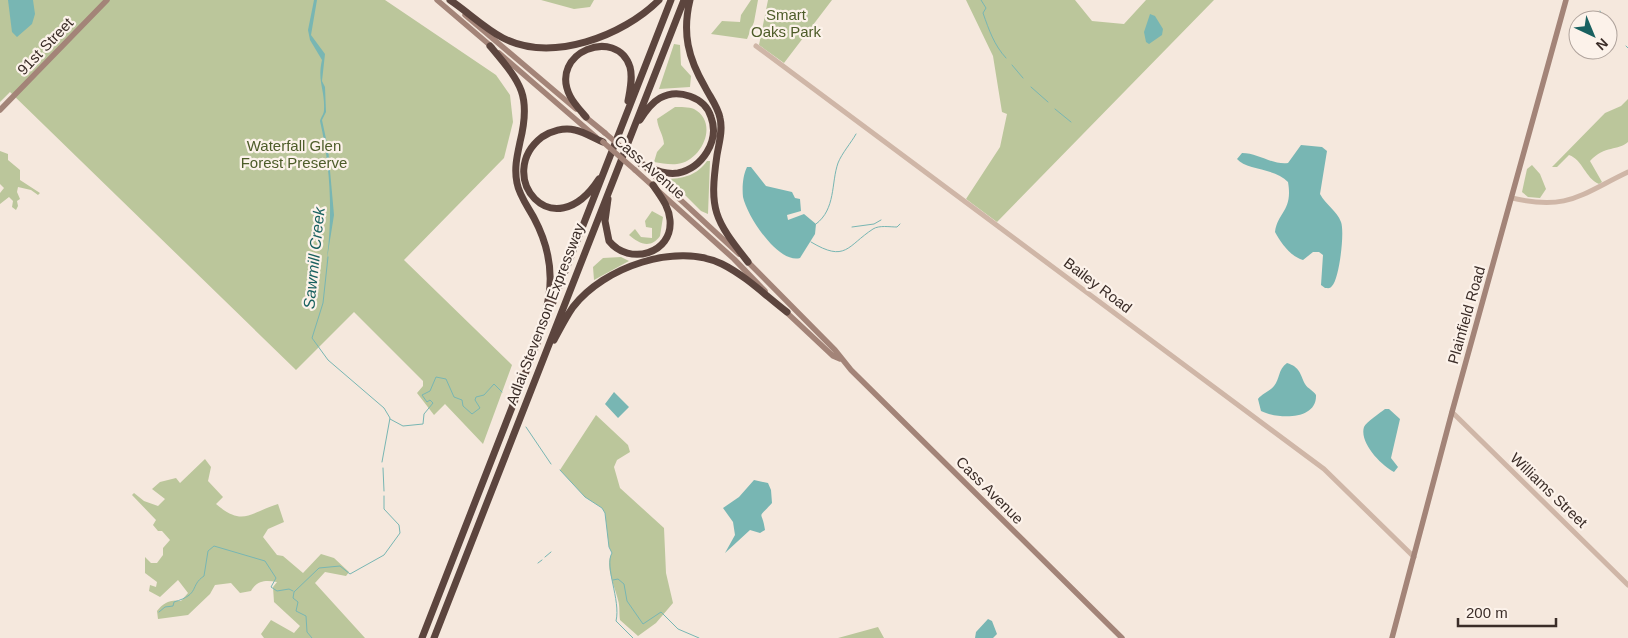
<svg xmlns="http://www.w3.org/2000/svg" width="1628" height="638" font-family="Arial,sans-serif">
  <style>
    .green { fill: #bbc69b }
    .water { fill: #78b6b3 }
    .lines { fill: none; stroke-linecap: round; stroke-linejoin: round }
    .stream { stroke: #78b6b3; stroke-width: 1 }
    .tertiary { stroke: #cfb6a7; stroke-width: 5 }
    .secondary { stroke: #a38478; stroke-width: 5.5 }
    .motorway { stroke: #5c453e; stroke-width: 7 }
    .secondary-bridge { stroke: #a38478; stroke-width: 5.5 }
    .labels { text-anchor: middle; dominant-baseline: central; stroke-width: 4.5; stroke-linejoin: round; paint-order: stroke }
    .park-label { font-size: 15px; fill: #4d5c29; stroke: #fcf2ea }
    .street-label { font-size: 15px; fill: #3b2d28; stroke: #fcf2ea }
    .water-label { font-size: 16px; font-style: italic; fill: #196160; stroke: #fcf2ea }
  </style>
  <rect width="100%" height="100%" fill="#f5e8dd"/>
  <!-- green -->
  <path class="green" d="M0 0H385L496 75 510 95 513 122 504 158 404 260 512 365 483 444 445 404 434 415 417 393 423 386V381L354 312 296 370 10 92 0 102Z
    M541 0H594L590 7 574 9Z
    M751 0H758L754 22 747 39 711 34 722 21 740 22 741 15Z
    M768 0H832L784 63 759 45Z
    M966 0H1075L1092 21 1124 24 1146 0H1214L997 222 966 199 1000 147 1007 114 1002 112 993 56Z
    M674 44 680 45 681 65 691 76 690 87 659 89Z
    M1628 99V142C1618 151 1605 145 1590 161L1602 182 1599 184C1585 178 1583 160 1569 155L1557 167H1552L1605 113 1621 106Z
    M675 107C680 107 689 107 694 109 720 123 701 162 677 164 670 165 661 163 654 162L657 152 664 144C663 134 658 129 657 119Z
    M0 151 8 154V160L20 170V180L40 193 38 195 31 190 18 187 17 192 20 199 17 201 18 206 16 210 12 207 13 201 9 197 0 204V193L4 188 0 184Z
    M707 161H710L708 214 701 211 669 179C685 178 697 175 707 161Z
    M1532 165 1540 174 1546 189 1540 198 1528 197 1522 192 1527 169Z
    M652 211 663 217 660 236C651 249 639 244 629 235L635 229 641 237 652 238V228L646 227 645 221Z
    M621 257 629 261 594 280 593 267 603 258Z
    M596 415 628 445 630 452 617 460 614 467 620 488 664 528 666 573 673 603 656 623 638 636 620 620C619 613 620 606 618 600 615 586 604 566 612 553L609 547 605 513 602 508 585 497 560 470Z
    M205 459 211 467 208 481 223 497 216 504C243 527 249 513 278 504L284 522 268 529 263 537 277 555 283 556 303 573 321 554 334 558 349 572 346 576 325 572 315 583 365 638H264L261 634 271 620 294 633 300 626 274 602 273 587 277 582C266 580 257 580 251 591L240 593 231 583 215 585 210 594 188 615 158 619 157 611C163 603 171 599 181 601L188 593 178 580 160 597 149 591 150 585 156 587 157 582 145 573V557L151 563H157L163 555V548L170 540 162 531H158L153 525 156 520 132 495 134 493 144 501 158 506 165 499 152 489 160 482 176 478 180 483Z
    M878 627 884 638H838Z"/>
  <!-- water -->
  <path class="water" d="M8 0H33L35 14 32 24 17 37 12 32Z
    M314 0H317L311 35 325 54 322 81 325 87 326 112 322 120 328 148 334 215 326 265C333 217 331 169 320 121 321 117 324 114 324 110 325 89 317 82 322 60L310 40 308 30Z
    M1150 14 1155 16 1163 29 1162 35 1149 44 1146 42 1144 32Z
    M1301 145 1322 147 1327 151 1320 194C1326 205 1337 211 1341 222 1345 232 1339 280 1332 286 1330 289 1328 288 1325 288L1321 285 1323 255 1319 252H1313L1303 260C1290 256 1281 243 1275 232 1278 211 1293 211 1288 182 1275 168 1246 170 1237 159L1242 153C1258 153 1272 165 1288 163Z
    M747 167H751L766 186 792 192 795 198 800 199 801 211 787 215 788 220 804 214 816 224 815 234 800 258C778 264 747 216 743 197 742 187 743 175 747 167Z
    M1287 363C1300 367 1300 374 1305 384 1308 389 1313 390 1316 395 1317 421 1277 419 1261 411L1258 399C1262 394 1270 391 1274 386 1280 379 1278 369 1287 363Z
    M614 392 629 407 618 418 605 404Z
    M1385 409H1389L1400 419 1391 458 1398 467 1394 472C1382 466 1359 443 1364 427 1366 422 1380 413 1385 409Z
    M754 480 768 483 771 490 772 503C756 521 762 508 765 530L760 533 750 530 725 553 735 535 733 522 723 508 739 497Z
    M988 619 992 621 997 634 993 638H975L976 632Z"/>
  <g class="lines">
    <!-- stream -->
    <path class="stream" d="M981 0 986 8 983 13C989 30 994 45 1006 58
      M1600 11 1603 20
      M1608 25 1616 33
      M1626 46 1628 48
      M1012 65 1023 78
      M1031 87 1048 102
      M1055 109 1071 122
      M816 224C836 209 831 183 838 163 842 153 851 143 856 134
      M852 227 874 224 881 220
      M811 242C846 263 847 246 873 229 879 225 890 227 897 227L900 224
      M328 257 323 303 312 338 328 360 384 408 390 418 382 462
      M390 419 403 426 423 424 424 414 433 403 430 400 427 402 422 395 430 391 436 377 446 379 454 397 462 400 463 406 472 414 480 408 475 400 476 397 484 395 494 384 502 392
      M526 427 551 464
      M383 468 384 491
      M560 470 585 497 602 508 605 513 609 547 612 553C604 566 621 600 616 621L633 638
      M545 557 551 552
      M538 563 542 560
      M613 580 618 579 624 584 627 601 643 624 661 612 678 629 699 638
      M159 612 165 607 173 606 174 602C201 594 189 586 204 576L208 551 214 546 265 561 276 578 271 587 277 591 289 589 293 591
      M312 638 307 632 306 616 296 611 298 602 293 598 294 592 319 568 340 566 350 574 384 555 400 533 399 525 384 509V496"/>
    <!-- tertiary -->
    <path class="tertiary" d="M756 46 1324 469 1414 557
      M1512 198C1567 211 1580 195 1628 172
      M1452 412 1628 585"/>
    <!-- secondary -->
    <path class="secondary" d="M437 0 492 47
      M465 15 576 109
      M499 53 596 137
      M0 110 107 0
      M583 115 605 133
      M645 167 739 254
      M635 170 734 259 765 291
      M746 260 835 350 851 370 1122 638
      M784 310 833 356 840 359
      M1392 638 1452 412 1566 0"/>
    <!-- motorway -->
    <path class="motorway" d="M450 0C468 12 484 28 503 38 552 63 623 36 659 0
      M690 0C682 33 688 58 705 87 710 97 718 107 720 118 723 130 719 143 717 155 709 210 714 219 748 262
      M490 46C520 82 532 94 520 142 517 156 514 169 517 183 519 195 528 207 534 218 550 248 555 280 545 313
      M586 117C581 111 574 104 570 96 548 52 617 26 630 67 633 78 630 90 628 101
      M640 120C645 112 651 103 660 98 678 88 705 97 711 117 720 141 702 168 678 173 664 175 653 169 641 164
      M599 179C553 250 493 175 542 137 551 131 564 127 575 130 584 132 594 138 603 142
      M608 199 605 221 609 241C629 266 673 254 670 220 669 206 660 196 653 185
      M554 340C560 329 566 317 573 307 604 267 676 242 722 264 746 276 766 296 787 312
      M422 638 671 0
      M434 638 684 0"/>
    <!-- secondary-bridge -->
    <path class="secondary-bridge" d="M605 133 641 164
      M603 142 635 170"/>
  </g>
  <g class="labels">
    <!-- park labels -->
    <g class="park-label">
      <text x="786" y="14">Smart<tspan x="786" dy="17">Oaks Park</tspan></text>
      <text x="294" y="145">Waterfall Glen<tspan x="294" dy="17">Forest Preserve</tspan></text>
    </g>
    <!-- street labels -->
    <g class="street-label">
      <text transform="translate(45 46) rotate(-46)">91st Street</text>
      <text transform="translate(650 167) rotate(41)">Cass Avenue</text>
      <text transform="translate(1098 285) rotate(37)">Bailey Road</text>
      <text transform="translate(545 314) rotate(-69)">Adlai Stevenson Expressway</text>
      <text transform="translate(1466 315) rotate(-74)">Plainfield Road</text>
      <text transform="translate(990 490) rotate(45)">Cass Avenue</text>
      <text transform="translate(1549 490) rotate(44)">Williams Street</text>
    </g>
    <!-- water labels -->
    <g class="water-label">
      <text transform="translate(314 258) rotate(-84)">Sawmill Creek</text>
    </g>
  </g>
  <!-- north arrow -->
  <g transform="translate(1593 35) rotate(136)"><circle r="24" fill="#fcf2ea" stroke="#afa39c"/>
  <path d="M0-4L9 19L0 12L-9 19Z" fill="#196160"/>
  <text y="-8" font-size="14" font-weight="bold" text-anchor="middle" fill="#3b2d28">N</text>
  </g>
  <!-- scale -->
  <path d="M1458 618v8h98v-8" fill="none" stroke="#3b2d28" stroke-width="2.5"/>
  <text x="1466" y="618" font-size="15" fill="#3b2d28" stroke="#fcf2ea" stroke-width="4" paint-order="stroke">200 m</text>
</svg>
